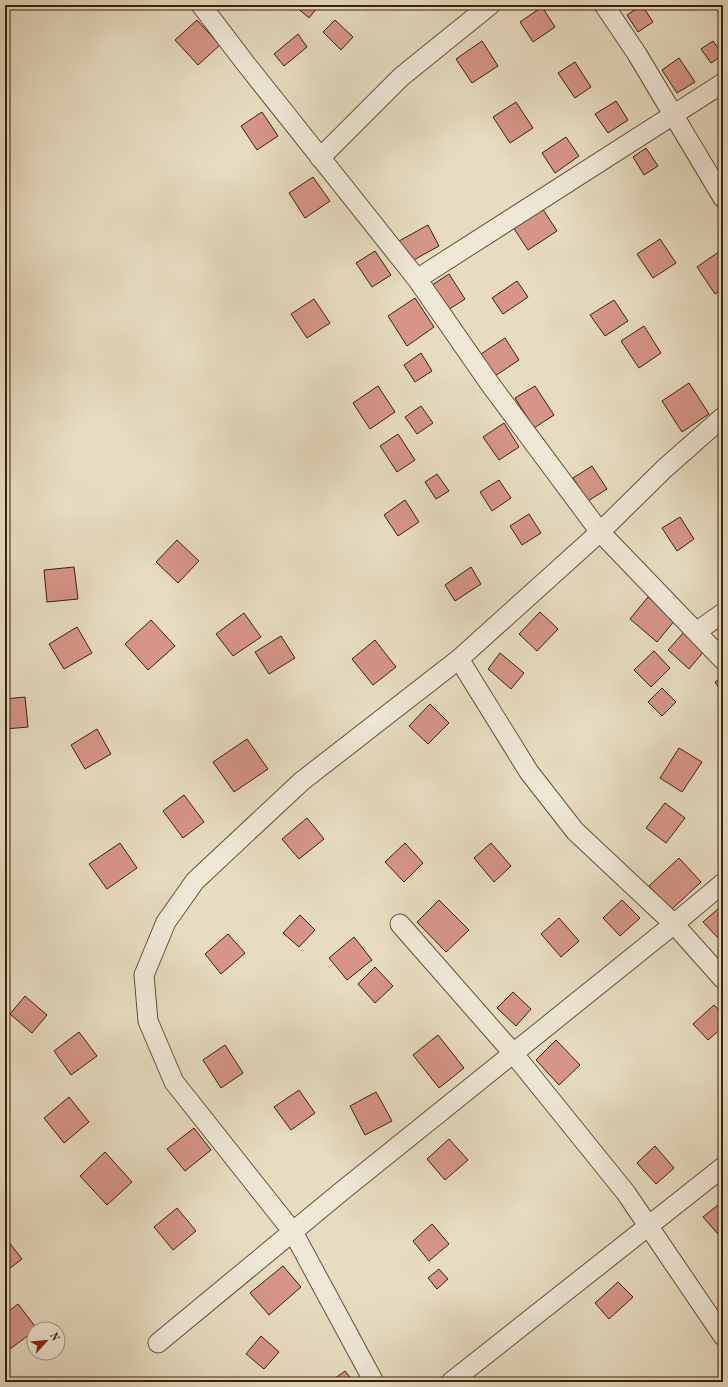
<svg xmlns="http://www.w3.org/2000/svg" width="728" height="1387" font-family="'Old Standard TT',serif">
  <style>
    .building { fill: #d69588; stroke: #3b2108 }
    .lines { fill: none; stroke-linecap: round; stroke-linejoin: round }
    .minor-casing { stroke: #665036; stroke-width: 21 }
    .minor { stroke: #efe8d7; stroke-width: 19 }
  </style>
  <rect width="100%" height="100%" fill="#e7dcc1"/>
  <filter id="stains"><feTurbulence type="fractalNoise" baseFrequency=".005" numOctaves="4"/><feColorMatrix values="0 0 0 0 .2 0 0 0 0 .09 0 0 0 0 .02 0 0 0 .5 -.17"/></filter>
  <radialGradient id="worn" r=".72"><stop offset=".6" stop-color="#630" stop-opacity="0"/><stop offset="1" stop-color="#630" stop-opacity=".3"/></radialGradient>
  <!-- building -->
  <path class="building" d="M294 5H313L317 8 309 18Z
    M642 5 653 22 638 32 627 15Z
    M542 7 555 27 533 42 520 22Z
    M197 20 220 45 198 65 175 40Z
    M335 20 353 37 341 50 323 32Z
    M298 34 307 47 284 66 274 54Z
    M482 41 498 66 472 83 456 59Z
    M713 41 723 55 711 63 701 49Z
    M679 58 695 82 677 93 662 70Z
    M575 62 591 87 575 98 558 73Z
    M616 101 628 120 608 133 595 114Z
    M516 102 533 128 510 143 493 117Z
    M262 112 278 136 257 150 241 126Z
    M566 137 579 156 555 173 542 153Z
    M646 148 658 166 644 175 633 157Z
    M313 177 330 201 305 218 289 193Z
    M542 208 557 231 528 250 513 227Z
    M428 225 439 246 410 262 399 241Z
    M660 239 676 263 653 278 637 254Z
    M723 249V288L715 294 697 267Z
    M375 251 391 275 372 287 356 263Z
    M449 274 465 299 445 312 429 287Z
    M517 281 528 297 503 314 492 298Z
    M415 298 434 327 407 346 388 316Z
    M314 299 330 323 307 338 291 314Z
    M614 300 628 321 605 336 590 315Z
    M644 326 661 353 639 368 621 341Z
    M505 338 519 360 495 376 481 354Z
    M421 353 432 371 415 382 404 365Z
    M689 383 709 414 682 432 662 401Z
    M378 386 395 412 370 429 353 403Z
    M535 386 554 415 534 428 515 398Z
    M421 406 433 423 417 434 405 417Z
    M504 423 519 447 499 460 483 437Z
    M398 434 415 460 397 472 380 446Z
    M592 466 607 489 588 501 573 478Z
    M437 474 449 491 436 499 425 482Z
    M499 480 511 498 492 511 480 492Z
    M405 500 419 522 398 536 384 515Z
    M529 514 541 533 522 545 510 526Z
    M680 517 694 539 677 551 662 528Z
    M177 540 199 561 178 583 156 562Z
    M74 567 78 599 47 602 44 570Z
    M471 567 481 584 455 601 445 585Z
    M648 597 675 620 657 642 630 619Z
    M540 612 558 629 537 651 519 634Z
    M244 613 261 637 233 656 216 634Z
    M151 620 175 646 148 670 125 644Z
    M77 627 92 653 64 669 49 644Z
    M684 632 705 650 689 669 668 650Z
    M281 636 295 658 269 674 255 652Z
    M375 640 396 667 373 685 352 659Z
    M654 651 670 668 651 687 634 670Z
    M500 653 524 673 511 689 488 669Z
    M723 677V694L715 682Z
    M662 688 676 702 662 716 648 702Z
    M25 697 28 727 5 729V699Z
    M430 704 449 723 428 744 409 726Z
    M97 729 111 754 85 769 71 745Z
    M247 739 268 769 234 792 213 762Z
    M679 748 702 762 682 792 660 778Z
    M184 795 204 822 183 838 163 811Z
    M665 803 685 818 666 843 646 828Z
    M307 818 324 839 299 859 282 839Z
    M120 843 137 868 107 889 89 864Z
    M405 843 423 863 404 882 385 862Z
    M491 843 511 866 494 882 474 858Z
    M679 858 701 882 671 910 649 886Z
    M439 900 469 930 446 952 417 922Z
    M622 900 640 918 620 936 603 918Z
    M719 908 723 912V933L718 938 703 922Z
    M300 915 315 930 299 947 283 933Z
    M559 918 579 941 561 957 541 934Z
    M228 934 245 953 221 974 205 954Z
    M354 937 372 960 347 980 329 958Z
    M375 967 393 986 375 1003 358 984Z
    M513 992 531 1009 516 1026 497 1008Z
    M25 996 47 1015 32 1033 10 1014Z
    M714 1005 723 1014V1027L708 1040 693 1024Z
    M79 1032 97 1056 71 1075 54 1051Z
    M438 1035 464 1068 439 1088 413 1055Z
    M556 1040 580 1065 559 1085 536 1060Z
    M225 1045 243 1073 221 1088 203 1060Z
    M299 1090 315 1113 291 1130 274 1107Z
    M376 1092 392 1121 365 1135 350 1106Z
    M69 1097 89 1122 64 1143 44 1118Z
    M194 1128 211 1150 185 1171 167 1149Z
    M449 1139 468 1160 445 1180 427 1159Z
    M655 1146 674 1168 656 1184 637 1163Z
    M105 1152 132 1182 107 1205 80 1176Z
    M723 1201V1230L718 1234 703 1217Z
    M177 1208 196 1231 173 1250 154 1227Z
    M432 1224 449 1244 429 1261 413 1241Z
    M5 1237 22 1259 5 1272Z
    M283 1266 301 1287 269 1315 250 1293Z
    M439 1269 448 1279 437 1289 428 1278Z
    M618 1282 633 1297 609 1319 595 1303Z
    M18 1304 37 1329H34V1331L10 1349 5 1342V1314Z
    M261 1336 279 1352 264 1369 246 1354Z
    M345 1371 354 1382H330Z"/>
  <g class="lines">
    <!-- minor casing -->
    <g class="minor-casing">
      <path id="minor" d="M201 5 246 64 417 279 490 384 600 532 723 660
        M604 5 637 54 723 198
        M320 158 401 77 490 5
        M417 279 723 83
        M696 632 723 613
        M459 659 529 772 575 831 674 924 723 979
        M400 924 513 1053 626 1193 723 1336
        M158 1343 342 1191 674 924 723 883
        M374 1382 293 1232 174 1082 148 1021 144 975 166 922 195 881 302 781 459 659 600 532 664 469 723 417
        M451 1382 723 1167"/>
    </g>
    <!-- minor -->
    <use href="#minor" class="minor"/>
  </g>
  <!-- margin -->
  <rect width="728" height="1387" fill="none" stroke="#e7dcc1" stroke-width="20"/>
  <rect x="6" y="6" width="716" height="1375" fill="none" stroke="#3b2108" stroke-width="2"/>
  <rect x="10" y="10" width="708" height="1367" fill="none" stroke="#3b2108"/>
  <!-- north arrow -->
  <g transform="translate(46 1341) rotate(63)"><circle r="19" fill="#efe8d7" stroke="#a79884"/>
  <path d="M0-3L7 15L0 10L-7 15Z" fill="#8f2418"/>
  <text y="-6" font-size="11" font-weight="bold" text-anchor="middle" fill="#3b2108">N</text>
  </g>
  <rect width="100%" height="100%" filter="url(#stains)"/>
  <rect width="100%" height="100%" fill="url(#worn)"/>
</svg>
